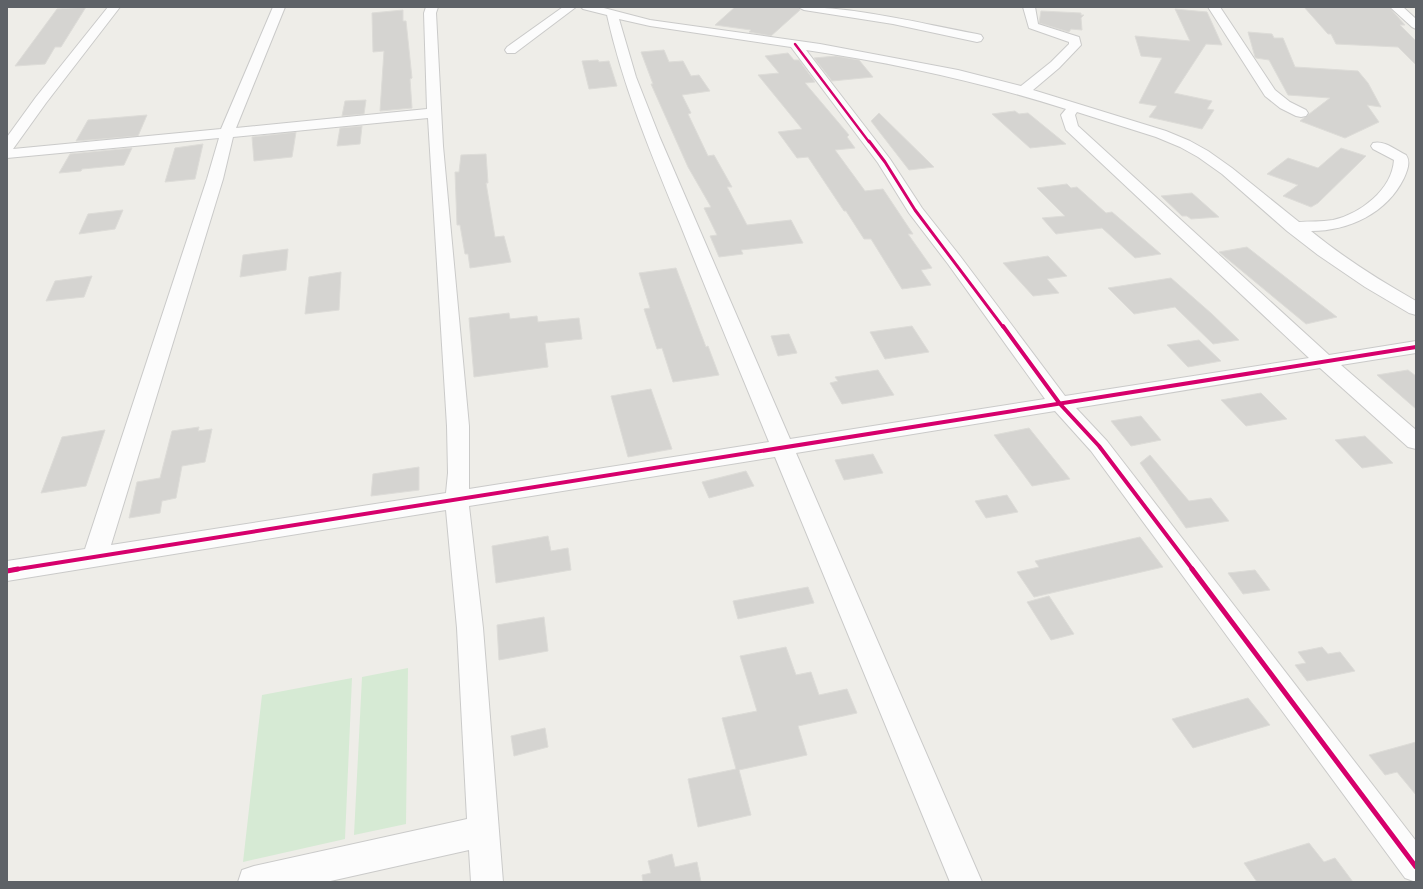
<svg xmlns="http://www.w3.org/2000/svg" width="1423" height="889" font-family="'Open Sans',sans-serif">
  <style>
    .green { fill: #d6ead4 }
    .building { fill: #d5d4d1; stroke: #dddcd8 }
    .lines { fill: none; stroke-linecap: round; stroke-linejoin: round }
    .minor-casing { stroke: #cacac9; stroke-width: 2 }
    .minor { fill: #fcfcfc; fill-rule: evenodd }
    .cycleway-far3-casing { stroke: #fff; stroke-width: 4 }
    .cycleway-far2-casing { stroke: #fff; stroke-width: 5 }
    .cycleway-far1-casing { stroke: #fff; stroke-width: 6 }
    .cycleway-casing { stroke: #fff; stroke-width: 8 }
    .cycleway-far3 { stroke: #d6006c; stroke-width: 2.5 }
    .cycleway-far2 { stroke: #d6006c; stroke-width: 3 }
    .cycleway-far1 { stroke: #d6006c; stroke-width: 4 }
    .cycleway { stroke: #d6006c; stroke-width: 5 }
  </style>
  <rect width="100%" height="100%" fill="#eeede8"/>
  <!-- green -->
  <path class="green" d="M408 668 406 824 354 835 362 677Z
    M352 678 345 839 243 862 262 695Z"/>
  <!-- building -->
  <path class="building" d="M86 7 61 47H55L45 64 15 66 57 9Z
    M735 7H797L800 10 771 36 749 32 751 30 715 25Z
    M1304 7H1389L1405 25H1400L1416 41V65L1398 47 1336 44 1331 34H1328Z
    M1175 9 1207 12 1222 45 1206 44 1174 93 1212 101 1207 109 1214 110 1202 129 1149 117 1157 106 1139 103 1162 58 1141 56 1135 36 1190 41Z
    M403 10V21H406L412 78 410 79 412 108 380 111 384 51 373 52 372 13Z
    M1041 11 1081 13V15H1084L1081 18 1082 30 1071 29 1069 32 1039 23Z
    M1248 32 1272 34 1274 38H1283L1295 67 1358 71 1368 83 1381 107 1367 105 1379 122 1345 138 1300 121 1330 98 1288 95 1269 60 1256 58 1255 57Z
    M664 50 669 62 683 61 691 76 699 75 710 91 682 95 691 113 688 114 708 156 714 155 732 187H727L747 225 791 220 803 243 741 250 743 254 719 257 710 236 717 235 704 208 711 207 688 167 651 84H653L641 52Z
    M788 53 794 60H799L815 82 805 83 849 135 847 137 855 148 835 150 865 191 883 189 913 234H908L932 268 921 270 931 285 902 289 871 239H864L846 211H844L808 157 797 158 778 132 802 129 758 75 779 73 765 56Z
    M836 56 859 60 873 77 832 81 814 58Z
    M598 60 599 62 609 61 617 86 589 89 582 61Z
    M366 100 364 114 342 116 345 101Z
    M1015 111 1019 114 1028 113 1066 144 1030 148 992 114Z
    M879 113 934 167 909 170 871 121Z
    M147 115 138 136 76 141 88 120Z
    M362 126 360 144 337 146 340 128Z
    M296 132 292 157 254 161 252 137Z
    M203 144 195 179 165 182 175 148Z
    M132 148 124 165 82 169 81 171 59 173 70 154Z
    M1341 148 1366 156 1318 203 1311 207 1283 196 1298 185 1267 174 1288 158 1318 168Z
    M486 154 488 183H486L495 237 504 236 511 262 470 268 468 254H465L460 225H457L455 172H459L461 155Z
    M1067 184 1071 188 1077 187 1106 213 1112 212 1161 254 1135 258 1102 228 1056 234 1042 218 1065 216 1037 188Z
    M1192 193 1219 217 1191 219 1187 216H1182L1161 196Z
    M123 210 115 229 79 234 88 214Z
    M1247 247 1302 290 1337 317 1306 324 1219 252Z
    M288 249 286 270 240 277 243 255Z
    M1048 256 1067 276 1047 279 1059 293 1033 296 1003 263Z
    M676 268 706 347 708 346 719 375 673 382 662 348 657 349 644 309 650 308 639 273Z
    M341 272 339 310 305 314 309 277Z
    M92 276 84 297 46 301 55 281Z
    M1171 278 1212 314 1239 340 1213 344 1175 307 1134 314 1108 288Z
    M509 313 510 319 537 316 538 322 579 318 582 339 545 343 548 367 474 377 469 318Z
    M912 326 929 352 885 359 870 332Z
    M789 334 797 353 778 356 771 336Z
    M1199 340 1221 361 1188 367 1167 345Z
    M878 370 894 395 842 404 830 383 838 381 835 377Z
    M1408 370 1416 376V409L1377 375Z
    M651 389 672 449 628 457 611 396Z
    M1261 393 1287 419 1246 426 1221 400Z
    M1141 416 1161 440 1131 446 1111 421Z
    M199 427 198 431 212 429 205 462 182 466 176 498 162 501 160 513 129 518 137 482 160 478 172 431Z
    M1029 428 1070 479 1032 486 994 435Z
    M105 430 86 486 41 493 62 437Z
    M1365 436 1393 463 1362 468 1335 440Z
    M873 454 883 473 844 480 835 460Z
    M1150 455 1189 501 1211 498 1229 521 1186 528 1140 463Z
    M419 467V490L371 496 373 474Z
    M746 471 754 486 709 498 702 482Z
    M1007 495 1018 512 986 518 975 501Z
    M548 536 551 551 568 548 571 570 496 583 492 546Z
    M1140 537 1163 567 1034 597 1017 572 1039 567 1035 561Z
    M1255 570 1270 590 1243 594 1228 573Z
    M808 587 814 603 738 619 733 601Z
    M1049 596 1074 634 1051 640 1027 602Z
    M544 617 548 651 499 660 497 625Z
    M786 647 796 675 811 672 819 695 847 689 857 713 798 726 807 755 739 770 751 815 698 827 688 779 736 769 722 718 757 711 740 656Z
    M1322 647 1328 654 1340 652 1355 671 1307 681 1295 665 1306 663 1298 652Z
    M1248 698 1270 725 1193 748 1172 719Z
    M545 728 548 747 514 756 511 736Z
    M1416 742V795L1397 772 1385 775 1369 755Z
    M1309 843 1324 862 1335 858 1353 882H1257L1244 863Z
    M672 854 675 867 697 862 701 882H643L642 875 651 873 648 861Z"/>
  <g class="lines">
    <!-- minor casing -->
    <g class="minor-casing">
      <path id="minor" d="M108 7H120L46 103 13 149 221 129 273 7H285L236 128 427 109 424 13 426 7H438L436 13 443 146 469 426V489L769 442C739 369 709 297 680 224 652 156 623 87 607 15L583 9 581 7H600L650 20 820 44 958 70 1021 86 1051 62 1069 44V42L1029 28 1023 7H1035L1038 24 1079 37 1081 45 1059 68 1033 90 1166 131 1190 141 1208 151 1232 168 1299 222C1310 221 1321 222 1333 220 1360 214 1392 190 1394 160L1373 149 1371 146 1373 143C1384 140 1396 150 1406 155 1411 162 1407 171 1404 178 1387 213 1349 231 1311 231 1344 258 1379 280 1416 301V315L1409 313 1365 287 1318 255 1287 231 1222 174 1198 157 1180 147 1156 137 1077 112 1075 115 1078 126 1329 355 1416 341V353L1341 365 1416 430V449L1408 447 1320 368 1076 408 1107 441 1416 841V882L1405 878 1091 451 1055 411 796 453 982 882H950L775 457 469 506 483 628 503 882H471L469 850 326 882H238L242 870 254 866 467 819 457 628 446 510 7 581V561L85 549 207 179 219 138 7 158V137L36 97ZM619 19 650 26 791 47 878 163 909 213 948 264 1045 399 790 439 660 138 636 77ZM806 50C894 63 981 82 1066 109L1061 115 1066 130 1309 358 1065 396 960 256 922 208 890 159ZM428 118 447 426 448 473 446 493 111 545 223 179 233 137Z
        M563 7H576L515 53H507L505 50 507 47Z
        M798 7C858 7 918 23 977 34L981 35 983 38 981 41 977 42 893 24 804 10Z
        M1208 7H1220L1275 90 1290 102 1306 110 1308 113 1306 116 1301 117 1296 116 1280 108 1265 96Z
        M1390 7H1403L1416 19V29L1412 27Z"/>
    </g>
    <!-- minor -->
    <use href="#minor" class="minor"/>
    <!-- cycleway-far3 casing -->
    <g class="cycleway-far3-casing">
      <path id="cycleway-far3" d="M795 44 869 142"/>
    </g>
    <!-- cycleway-far2 casing -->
    <g class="cycleway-far2-casing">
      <path id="cycleway-far2" d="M869 141 885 162 915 210 1003 327"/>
    </g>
    <!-- cycleway-far1 casing -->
    <g class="cycleway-far1-casing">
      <path id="cycleway-far1" d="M1003 326 1060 404 1099 446 1193 570
        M12 570 1416 347"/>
    </g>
    <!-- cycleway casing -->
    <g class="cycleway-casing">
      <path id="cycleway" d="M1192 569 1416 867
        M7 571 18 569"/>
    </g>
    <!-- cycleway-far3 -->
    <use href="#cycleway-far3" class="cycleway-far3"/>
    <!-- cycleway-far2 -->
    <use href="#cycleway-far2" class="cycleway-far2"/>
    <!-- cycleway-far1 -->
    <use href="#cycleway-far1" class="cycleway-far1"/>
    <!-- cycleway -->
    <use href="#cycleway" class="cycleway"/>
  </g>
  <!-- border -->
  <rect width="1423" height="889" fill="none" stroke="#5e6267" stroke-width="16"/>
</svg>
